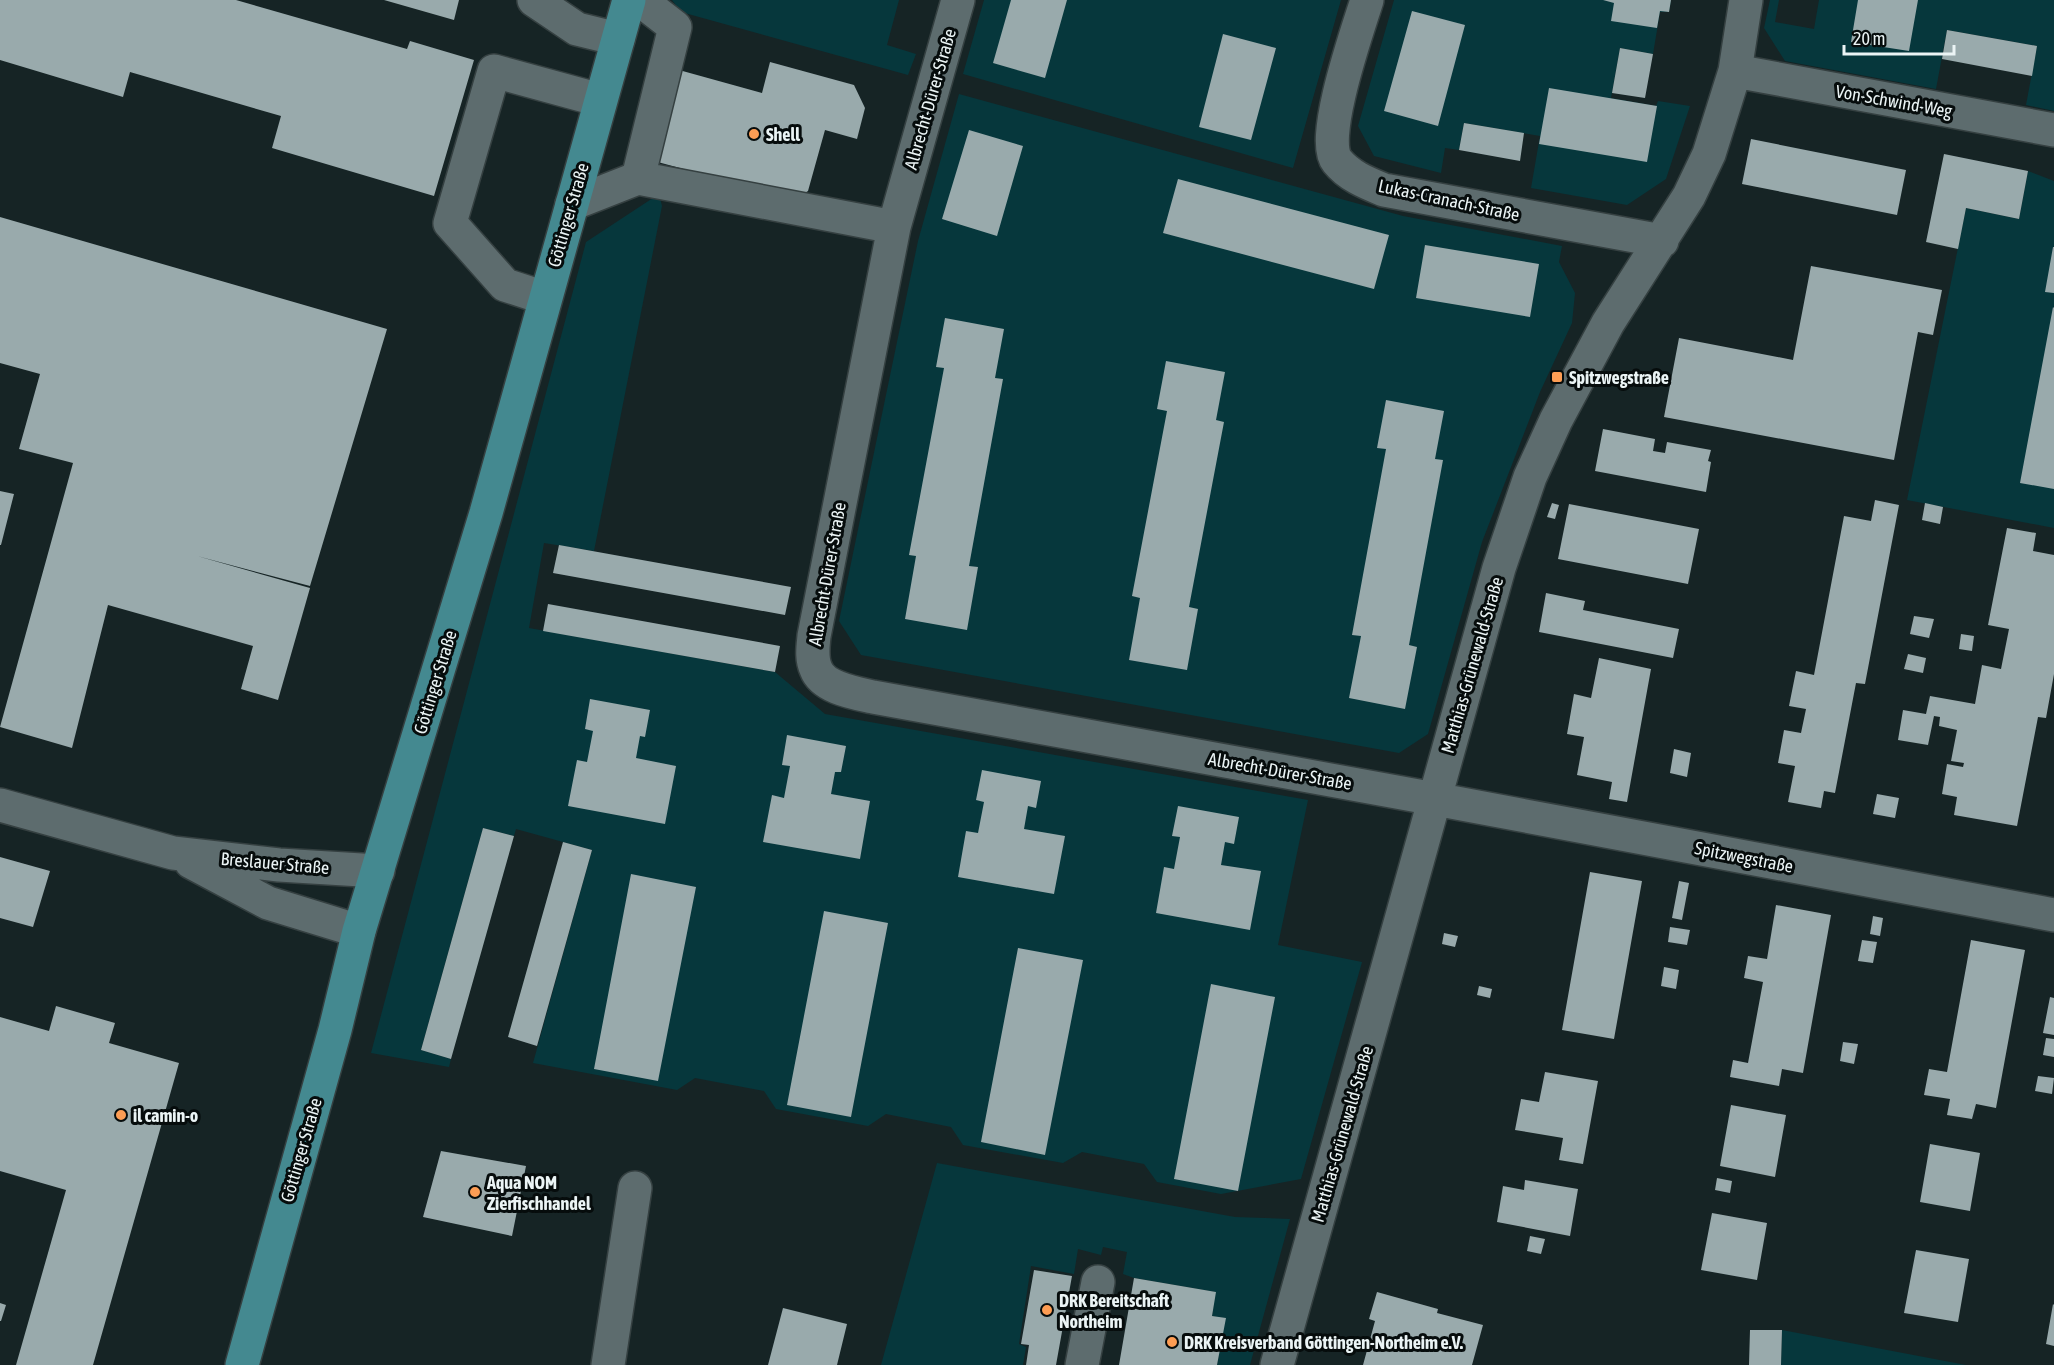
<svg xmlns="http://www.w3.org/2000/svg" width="2054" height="1365" font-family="'Asap Condensed',sans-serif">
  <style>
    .green { fill: #06373c }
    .building { fill: #99aaac }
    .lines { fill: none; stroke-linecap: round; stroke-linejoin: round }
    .minor-casing { stroke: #354041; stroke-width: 36 }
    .major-casing { stroke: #354041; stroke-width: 36 }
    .minor { stroke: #5d6c6e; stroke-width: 33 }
    .major { stroke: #448990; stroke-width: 33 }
    .poi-dot { fill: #fd9d54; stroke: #060c0c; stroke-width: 2 }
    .labels { text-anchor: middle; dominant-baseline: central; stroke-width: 6; stroke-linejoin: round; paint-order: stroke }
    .street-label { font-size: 18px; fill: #ebf4f5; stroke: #060c0c }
    .poi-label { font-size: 18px; font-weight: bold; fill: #ebf4f5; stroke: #060c0c; text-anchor: start }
  </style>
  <rect width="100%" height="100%" fill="#162425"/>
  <!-- green -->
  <path class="green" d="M672 0H899L887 45 916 54 908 75 681 12Z
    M984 0H1341L1293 168 963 74Z
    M1394 0H1671L1669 12H1660L1653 54 1620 48 1611 98 1656 106 1658 101 1690 106 1666 179 1627 205 1531 188 1540 136 1464 123 1459 150 1445 148 1441 173 1374 156 1358 126Z
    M1770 0H1779L1775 22 1814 29 1819 0H2054V111L2026 105 2037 46 1947 30 1936 89 1785 61 1764 28Z
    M959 94 1403 216 1562 246 1559 262 1575 293 1572 323 1540 392 1482 542 1428 734 1399 753 861 655 839 621 918 241Z
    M2028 171 2054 181V528L1907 500 1966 208 2019 219Z
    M659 194 662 206 594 551 544 543 529 628 775 672 825 714 1308 800 1278 945 1362 962 1301 1179 1221 1194 1157 1182 1144 1164 1082 1152 1063 1163 963 1145 951 1127 886 1114 868 1126 776 1109 764 1091 695 1078 677 1090 533 1063 592 850 516 829 514 836 483 828 421 1050 451 1059 449 1067 371 1053 586 242Z
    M937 1163 1235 1217 1290 1219 1250 1365H1217L1225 1319 1212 1316 1215 1292 1134 1278 1123 1274 1127 1252 1103 1247 1101 1255 1078 1249 1074 1274 1031 1266 1019 1344 1026 1347 1023 1365H881Z
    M1782 1330 1966 1365H1781Z"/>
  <!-- building -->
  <path class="building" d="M0 0H236L407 49 410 41 474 60 434 196 272 148 281 116 130 72 123 97 0 60Z
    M384 0H459L454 20Z
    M1011 0H1067L1045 78 993 63Z
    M1603 0H1671L1669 12 1660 11 1657 28 1611 21 1614 3Z
    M1858 0H1918L1909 51 1851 42Z
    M1412 11 1465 25 1438 126 1384 111Z
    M1947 30 2037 46 2032 76 1942 59Z
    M1223 34 1276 48 1251 140 1199 127Z
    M1620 48 1653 54 1645 98 1612 93Z
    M770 62 854 85 865 108 857 139 825 130 808 191 795 199 654 161 679 70 762 93Z
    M1549 88 1657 106 1647 162 1539 144Z
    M1464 123 1524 133 1520 161 1459 150Z
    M969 130 1023 146 997 236 942 219Z
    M1751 139 1906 170 1897 215 1742 184Z
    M1944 154 2028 171 2019 219 1966 208 1958 249 1926 242Z
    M1178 179 1389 235 1374 289 1163 233Z
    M0 217 387 329 310 586 197 556 310 588 278 700 241 689 253 646 108 605 72 748 0 727 73 463 19 449 40 374 0 363Z
    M1425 245 1539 264 1530 317 1416 298Z
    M2053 247H2054V293L2045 292Z
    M1811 266 1942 290 1933 335 1918 332 1894 460 1664 417 1679 338 1793 360Z
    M2053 307 2054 308V489L2020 483Z
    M945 318 1004 329 995 378 1003 379 969 566 978 567 967 630 905 619 916 556 909 555 944 368 936 367Z
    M1166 361 1225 372 1216 420 1224 422 1189 607 1198 609 1187 670 1129 660 1140 598 1132 596 1167 411 1157 409Z
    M1386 400 1444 411 1435 459 1443 460 1409 645 1417 647 1405 709 1349 698 1361 636 1352 635 1386 449 1377 448Z
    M1603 429 1655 439 1653 451 1665 453 1667 442 1711 450 1708 461 1711 462 1706 492 1595 471Z
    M0 491 14 494 1 545H0Z
    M1875 500 1899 505 1865 684 1856 683 1835 793 1824 791 1821 808 1788 802 1795 766 1778 763 1784 730 1801 733 1806 709 1789 706 1796 671 1814 675 1844 516 1871 521Z
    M1552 503 1559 505 1555 519 1547 517Z
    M1925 503 1943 507 1940 524 1922 520Z
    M1569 504 1699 529 1688 584 1558 559Z
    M2007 528 2036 533 2033 551 2054 555V674L2046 718 2038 717 2017 826 1954 815 1957 797 1942 794 1947 764 1963 767 1964 763 1951 761 1957 730 1939 726 1940 717 1934 716 1928 745 1898 740 1903 710 1926 714 1930 696 1975 704 1982 665 2001 669 2009 629 1988 625Z
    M559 545 791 587 785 615 553 573Z
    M1546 593 1585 601 1583 610 1679 629 1673 658 1539 632Z
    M548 604 780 646 775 672 543 631Z
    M1914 616 1934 619 1929 638 1910 634Z
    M1961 634 1974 636 1972 651 1959 649Z
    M1908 654 1926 658 1923 673 1904 669Z
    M1599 658 1651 669 1627 802 1609 799 1612 782 1577 775 1584 737 1567 734 1574 694 1591 698Z
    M590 699 650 710 645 737 640 736 636 758 676 766 665 824 568 806 577 760 587 762 593 731 585 729Z
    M787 735 846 746 841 772H835L831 794 870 801 860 859 763 842 772 795 784 798 790 766 782 765Z
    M1674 749 1691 753 1687 777 1670 773Z
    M982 770 1041 781 1036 808 1028 806 1024 829 1065 836 1054 894 958 877 966 831 978 833 984 802 976 800Z
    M1877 794 1899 798 1895 818 1873 814Z
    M1178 806 1239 817 1234 844 1225 842 1221 865 1261 871 1250 930 1156 913 1164 867 1174 869 1180 837 1172 836Z
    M483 828 514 836 451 1059 421 1050Z
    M563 842 592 850 537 1046 508 1037Z
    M0 857 50 871 33 927 0 918Z
    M1590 872 1642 881 1614 1039 1562 1030Z
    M631 874 696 887 658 1081 594 1069Z
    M1679 881 1689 883 1682 920 1672 918Z
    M1776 905 1831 915 1803 1073 1782 1069 1779 1086 1730 1077 1733 1060 1748 1063 1763 982 1744 978 1748 956 1767 959Z
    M824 911 888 923 851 1117 787 1105Z
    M1873 916 1883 918 1880 936 1870 934Z
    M1670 927 1690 930 1687 945 1668 942Z
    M1444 933 1458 936 1455 947 1442 944Z
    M1862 940 1877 942 1873 963 1858 961Z
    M1971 940 2025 950 1996 1108 1976 1104 1972 1119 1947 1115 1950 1099 1924 1095 1929 1069 1947 1072Z
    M1018 948 1083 960 1045 1155 981 1142Z
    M1664 967 1679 970 1676 989 1661 986Z
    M1211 984 1275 997 1238 1191 1174 1179Z
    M1479 986 1492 989 1490 998 1477 995Z
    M2050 997 2054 998V1035L2043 1033Z
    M56 1006 115 1023 109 1043 179 1063 93 1365H16L66 1190 0 1171V1017L49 1031Z
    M2046 1038 2054 1039V1057L2043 1055Z
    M1843 1042 1858 1044 1854 1064 1840 1061Z
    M1545 1072 1598 1081 1583 1164 1559 1160 1563 1138 1515 1130 1521 1099 1539 1102Z
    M2038 1076 2054 1078 2052 1094 2035 1091Z
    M1731 1105 1786 1115 1775 1177 1720 1166Z
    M1930 1144 1980 1153 1970 1211 1920 1202Z
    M441 1151 526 1166 512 1236 423 1217Z
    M1717 1178 1732 1181 1730 1193 1715 1190Z
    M1525 1180 1578 1189 1570 1236 1497 1222 1503 1186 1524 1190Z
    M1712 1213 1767 1223 1757 1280 1701 1270Z
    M1530 1236 1545 1239 1541 1254 1527 1251Z
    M1916 1250 1969 1259 1958 1322 1904 1313Z
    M1034 1270 1072 1276 1056 1365H1026L1029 1345 1021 1344Z
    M1134 1278 1216 1292 1212 1316 1226 1318 1217 1365H1119Z
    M1377 1292 1438 1309 1437 1313 1483 1325 1472 1365H1363L1375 1321 1369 1319Z
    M0 1303 6 1305 1 1321H0Z
    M2053 1304 2054 1305V1346L2046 1344Z
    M783 1308 847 1324 837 1365H768Z
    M1750 1330H1782L1781 1365H1749Z"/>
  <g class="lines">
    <!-- minor casing -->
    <g class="minor-casing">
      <path id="minor" d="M534 0 577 29 618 39
        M958 0 894 227 814 636C813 647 811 658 816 669 823 688 855 693 873 697L1435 799 2054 915
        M1367 0C1358 29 1319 139 1337 161 1349 176 1367 183 1384 190L1662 241
        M1735 71 2054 130
        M638 178 894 227
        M572 204 638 178 675 27 640 0
        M545 298 505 285 450 223 494 71 600 100
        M0 805 173 853 279 865 378 871
        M191 862 268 903 359 931
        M608 1365 635 1188
        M1082 1365 1098 1282
        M1277 1365 1499 568 1530 477 1556 420 1608 323 1689 196 1709 154 1735 71 1746 0"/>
    </g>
    <!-- major casing -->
    <g class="major-casing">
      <path id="major" d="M242 1365 335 1030 359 931 486 513 629 0"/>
    </g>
    <!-- minor -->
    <use href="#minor" class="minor"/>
    <!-- major -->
    <use href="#major" class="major"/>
  </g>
  <!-- markers -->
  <g class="poi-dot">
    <circle cx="754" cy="134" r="6"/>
    <rect x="1551" y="371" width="12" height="12" rx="3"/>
    <circle cx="121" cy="1115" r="6"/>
    <circle cx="475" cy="1192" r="6"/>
    <circle cx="1047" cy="1310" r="6"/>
    <circle cx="1172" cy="1342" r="6"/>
  </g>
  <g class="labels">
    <!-- street labels -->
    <g class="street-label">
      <text transform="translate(930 99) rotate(-74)">Albrecht-Dürer-Straße</text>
      <text transform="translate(1894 101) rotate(10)">Von-Schwind-Weg</text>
      <text transform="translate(1449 200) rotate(12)">Lukas-Cranach-Straße</text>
      <text transform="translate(568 215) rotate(-74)">Göttinger Straße</text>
      <text transform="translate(827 574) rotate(-80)">Albrecht-Dürer-Straße</text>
      <text transform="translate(1472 665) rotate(-74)">Matthias-Grünewald-Straße</text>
      <text transform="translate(435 682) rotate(-73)">Göttinger Straße</text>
      <text transform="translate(1280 771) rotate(10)">Albrecht-Dürer-Straße</text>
      <text transform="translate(1744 857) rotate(11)">Spitzwegstraße</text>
      <text transform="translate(275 863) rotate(5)">Breslauer Straße</text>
      <text transform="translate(1342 1134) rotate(-74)">Matthias-Grünewald-Straße</text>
      <text transform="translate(301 1150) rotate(-74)">Göttinger Straße</text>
    </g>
    <!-- poi labels -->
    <g class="poi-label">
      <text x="766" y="134">Shell</text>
      <text x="1569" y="377">Spitzwegstraße</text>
      <text x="133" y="1115">il camin-o</text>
      <text x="487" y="1182">Aqua NOM<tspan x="487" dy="21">Zierfischhandel</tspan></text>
      <text x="1059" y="1300">DRK Bereitschaft<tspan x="1059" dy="21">Northeim</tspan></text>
      <text x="1184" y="1342">DRK Kreisverband Göttingen-Northeim e.V.</text>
    </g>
  </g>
  <!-- scale -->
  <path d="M1844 45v9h110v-9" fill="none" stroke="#ebf4f5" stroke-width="3"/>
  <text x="1853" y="45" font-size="18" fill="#ebf4f5" stroke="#060c0c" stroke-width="4.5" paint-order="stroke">20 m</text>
</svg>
